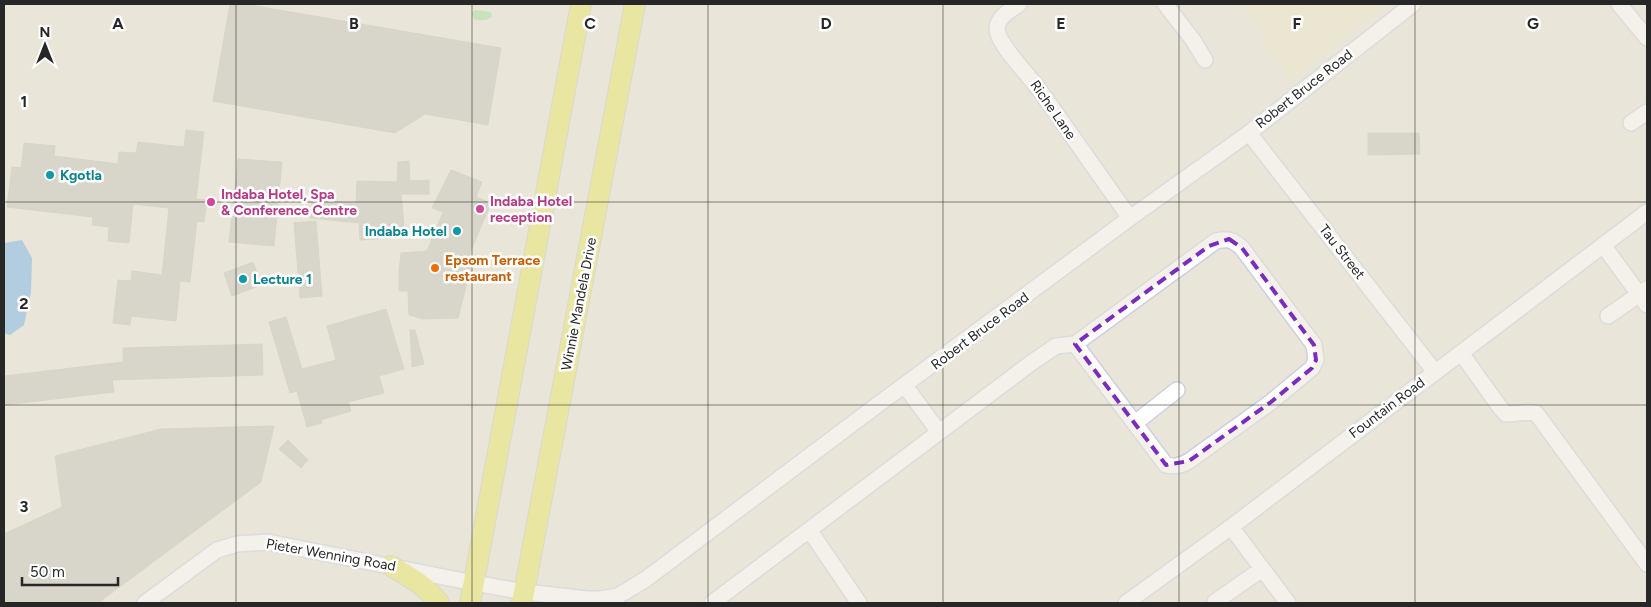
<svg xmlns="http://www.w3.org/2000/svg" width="1651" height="607" font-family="Figtree,sans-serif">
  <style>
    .education { fill: #eae7c8 }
    .green { fill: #9fde97 }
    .water { fill: #6fade8 }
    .building { fill: #c4c2b8; stroke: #c4c1b3 }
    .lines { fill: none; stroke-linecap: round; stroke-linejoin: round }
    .minor-casing { stroke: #cecee0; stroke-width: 18 }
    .major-casing { stroke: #c7c7c7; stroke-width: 22 }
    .minor { stroke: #fff; stroke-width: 15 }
    .major { stroke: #e9e75e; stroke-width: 20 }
    .marked { fill: none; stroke: #7b2cbf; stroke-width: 4; stroke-dasharray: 10 6; stroke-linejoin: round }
    .grid { fill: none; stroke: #272727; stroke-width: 1; stroke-opacity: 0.55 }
    .culture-dot { fill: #0f9aa8; stroke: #fff; stroke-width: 2 }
    .hotel-dot { fill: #d1479c; stroke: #fff; stroke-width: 2 }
    .food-dot { fill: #e8710a; stroke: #fff; stroke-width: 2 }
    .labels { text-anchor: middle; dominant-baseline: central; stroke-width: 5; stroke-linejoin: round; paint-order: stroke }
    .street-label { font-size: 14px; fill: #272727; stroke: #fff }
    .culture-label { font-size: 14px; font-weight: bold; fill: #0d838f; stroke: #fff; text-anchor: start }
    .hotel-label { font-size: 14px; font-weight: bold; fill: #b23c85; stroke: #fff; text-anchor: start }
    .food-label { font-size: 14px; font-weight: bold; fill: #c56008; stroke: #fff; text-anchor: start }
    .grid-label { font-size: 16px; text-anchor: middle; font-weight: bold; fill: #272727; stroke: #fff; stroke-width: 5; stroke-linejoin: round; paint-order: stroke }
  </style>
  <rect width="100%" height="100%" fill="#e9e5d8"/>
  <!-- education -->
  <path class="education" d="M1242 4H1388L1289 80Z"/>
  <!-- green -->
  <path class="green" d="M475 10 491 12 492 17C486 21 481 21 474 19L471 13Z"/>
  <!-- water -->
  <path class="water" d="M22 240 32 258 31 292 24 325 10 335 4 333V243Z"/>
  <!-- building -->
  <path class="building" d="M230 4H244L501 48 488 125 425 114 395 133 213 101Z
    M186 130 204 132 196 199 207 200 204 222 197 221 190 282 180 281 176 321 131 316 130 325 113 323 118 280 131 281 132 271 162 275 169 208 133 204 129 243 108 241 109 227 92 225 93 217 7 207 12 167 21 168 24 143 55 146 54 156 118 164 119 152 136 153 138 142 184 147Z
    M1368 133H1419L1420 154 1368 155Z
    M238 159 282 162 274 246 229 242Z
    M409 161 410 181 429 180V194H401L405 237 360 240 359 223 310 218 312 200 356 203 357 181 397 182 398 162Z
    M451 170 482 182 476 197 491 203 467 260 472 262 458 318 423 319 409 315 408 291H399V271L401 253 427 251 443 212 432 208Z
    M316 221 322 296 300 298 294 223Z
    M253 262 262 285 232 296 224 273Z
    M386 309 404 369 379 376 384 393 348 402 351 411 321 420 322 423 307 427 297 391 290 393 269 322 286 317 302 369 336 360 327 326Z
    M410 330H415L424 364 412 367Z
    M262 344 263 375 112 380 114 392 4 405V376L123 362V348Z
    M274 426 261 482 98 603H4V534L62 507 55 456 161 429Z
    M288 440 308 460 301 468 279 449Z"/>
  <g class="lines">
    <!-- minor casing -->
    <g class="minor-casing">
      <path id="minor" d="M1019 4C1011 10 997 17 997 29 998 45 1028 74 1038 88 1069 131 1099 175 1130 218
        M1165 4 1193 40 1205 60
        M1619 4 1647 38
        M1631 123 1647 112
        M1249 133 1435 372
        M1603 245 1647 305
        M1608 316 1647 289
        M1461 353 1499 406 1506 414C1517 414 1526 411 1536 413L1647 564
        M905 386 939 432
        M1135 423 1177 390
        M1231 527 1288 603
        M810 531 859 603
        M1215 602 1262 569
        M145 603 217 550 237 544 268 542 474 583 525 592 587 599H601L618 596 646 579 876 406 1130 218 1249 133 1413 4
        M712 603 1031 363 1056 346 1075 344 1216 241C1228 238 1233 240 1242 248L1314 345 1316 360 1312 368 1271 402 1189 461C1181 466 1175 467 1166 465L1075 344
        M1126 603 1231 527 1647 212"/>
    </g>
    <!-- major casing -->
    <g class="major-casing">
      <path id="major" d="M391 566C410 577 426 586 439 603
        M470 603 581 4
        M522 603 635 4"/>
    </g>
    <!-- minor -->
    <use href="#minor" class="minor"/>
    <!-- major -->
    <use href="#major" class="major"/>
  </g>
  <!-- marked area -->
  <path d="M0 0H1651V607H0ZM1229 239 1242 248 1314 345 1316 360 1312 368 1271 402 1189 461 1166 465 1075 344 1209 246Z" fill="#e9e5d8" fill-opacity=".55" fill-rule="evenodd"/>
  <path class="marked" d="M1229 239 1242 248 1314 345 1316 360 1312 368 1271 402 1189 461 1166 465 1075 344 1209 246Z"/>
  <!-- grid -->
  <path class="grid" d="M236 4V603M472 4V603M708 4V603M943 4V603M1179 4V603M1415 4V603M4 202H1647M4 405H1647"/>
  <!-- markers -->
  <g class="culture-dot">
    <circle cx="50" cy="175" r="5"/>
    <circle cx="457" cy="231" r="5"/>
    <circle cx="243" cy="279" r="5"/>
  </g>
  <g class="hotel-dot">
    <circle cx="211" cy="202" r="5"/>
    <circle cx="480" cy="209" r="5"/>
  </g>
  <circle class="food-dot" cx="435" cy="268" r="5"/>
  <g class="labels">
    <!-- street labels -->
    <g class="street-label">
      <text transform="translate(1304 89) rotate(-38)">Robert Bruce Road</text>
      <text transform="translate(1053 110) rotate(55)">Riche Lane</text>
      <text transform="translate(1342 252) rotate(52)">Tau Street</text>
      <text transform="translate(579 304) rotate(-79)">Winnie Mandela Drive</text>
      <text transform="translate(980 331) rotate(-37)">Robert Bruce Road</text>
      <text transform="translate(1387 408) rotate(-37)">Fountain Road</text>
      <text transform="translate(331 555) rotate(10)">Pieter Wenning Road</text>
    </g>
    <!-- culture labels -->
    <g class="culture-label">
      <text x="60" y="175">Kgotla</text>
      <text x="447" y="231" text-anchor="end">Indaba Hotel</text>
      <text x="253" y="279">Lecture 1</text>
    </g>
    <!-- hotel labels -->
    <g class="hotel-label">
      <text x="221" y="194">Indaba Hotel, Spa<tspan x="221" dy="16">&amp; Conference Centre</tspan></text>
      <text x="490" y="201">Indaba Hotel<tspan x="490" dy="16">reception</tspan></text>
    </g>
    <!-- food labels -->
    <g class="food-label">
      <text x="445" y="260">Epsom Terrace<tspan x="445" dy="16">restaurant</tspan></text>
    </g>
  </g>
  <g class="grid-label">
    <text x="118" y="29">A</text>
    <text x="354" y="29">B</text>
    <text x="590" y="29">C</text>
    <text x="826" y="29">D</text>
    <text x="1061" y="29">E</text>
    <text x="1297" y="29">F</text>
    <text x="1533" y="29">G</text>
    <text x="24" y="107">1</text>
    <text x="24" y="309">2</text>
    <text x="24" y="512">3</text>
  </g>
  <!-- border -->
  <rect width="1651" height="607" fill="none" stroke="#272727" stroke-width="10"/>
  <!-- north arrow -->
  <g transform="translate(45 45)" stroke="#ffffff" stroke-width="4" paint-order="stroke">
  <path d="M0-4L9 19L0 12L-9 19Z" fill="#272727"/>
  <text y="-8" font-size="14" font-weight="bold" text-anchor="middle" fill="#272727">N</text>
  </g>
  <!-- scale -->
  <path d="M22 577v8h96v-8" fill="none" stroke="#272727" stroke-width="2.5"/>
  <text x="30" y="577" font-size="15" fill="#272727" stroke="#ffffff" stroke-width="4" paint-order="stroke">50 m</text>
</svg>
